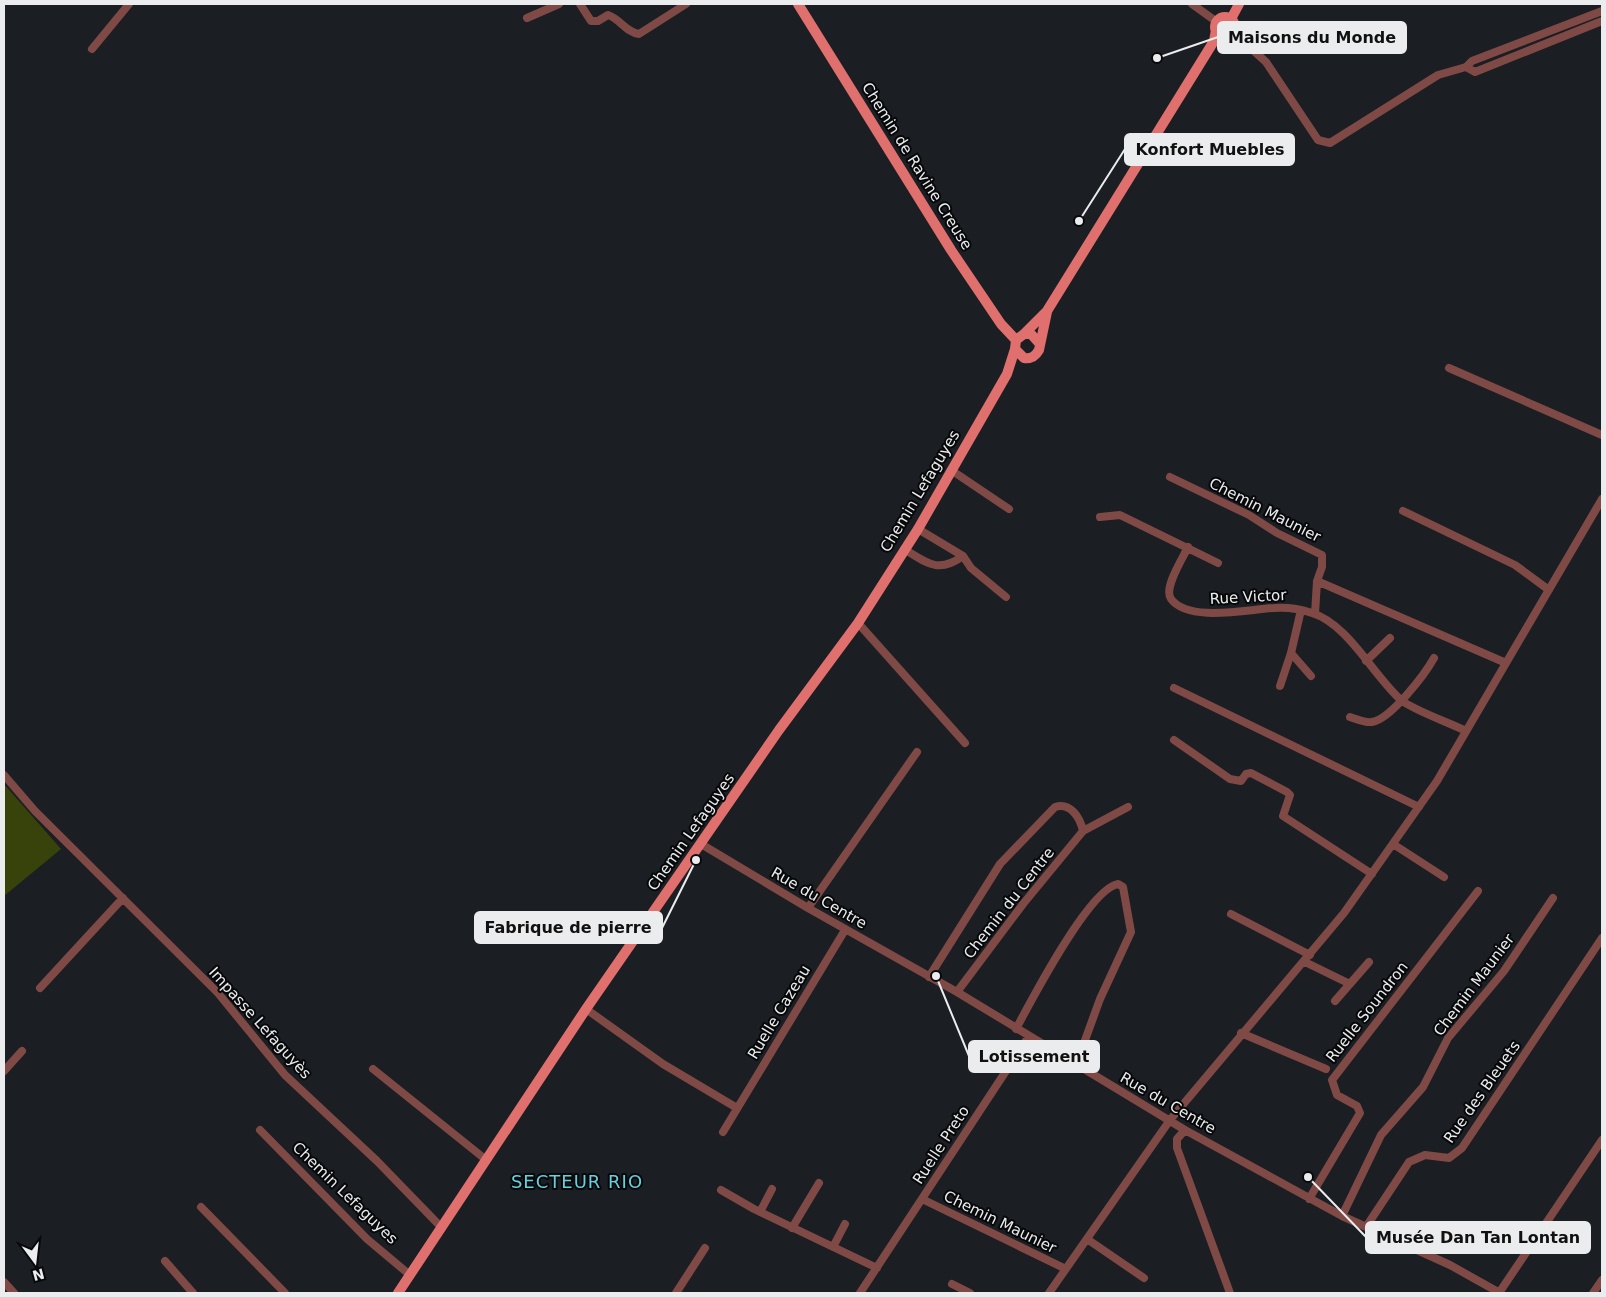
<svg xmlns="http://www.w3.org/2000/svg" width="1606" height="1297" font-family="'DejaVu Sans',sans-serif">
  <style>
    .green { fill: #37430b }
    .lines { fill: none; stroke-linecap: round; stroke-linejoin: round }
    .minor { stroke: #7f4946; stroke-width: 8 }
    .major { stroke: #e0706d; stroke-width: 10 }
    .labels { text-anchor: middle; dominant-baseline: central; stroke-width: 4; stroke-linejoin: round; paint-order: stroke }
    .street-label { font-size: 15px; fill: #eaecee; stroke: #07080a }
    .quarter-label { font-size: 18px; letter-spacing: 1px; fill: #66d1dd; stroke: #07080a }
    .leader { fill: none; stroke: #eaecee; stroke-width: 2 }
    .callout-dot { fill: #eaecee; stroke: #07080a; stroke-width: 2 }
    .callout { fill: #eaecee; stroke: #eaecee; stroke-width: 2 }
    .callout-label { font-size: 16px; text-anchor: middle; font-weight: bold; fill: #111 }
  </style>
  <rect width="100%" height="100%" fill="#1b1e22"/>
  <!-- green -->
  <path class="green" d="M4 784 61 849 4 896Z"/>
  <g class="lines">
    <!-- minor -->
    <path class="minor" d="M580 4 591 21H598L608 15C620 19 626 32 639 34L686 4
      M1192 4 1217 22
      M527 18 559 4
      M1233 32 1266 62 1318 140 1330 143 1438 75 1466 67 1472 61 1602 11
      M92 49 129 4
      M1466 67 1475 72 1602 21
      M1449 368 1602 435
      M951 470 1009 509
      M1170 477 1249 515 1277 533 1322 555V567L1317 581 1315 614
      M1403 511 1515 565 1549 590
      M1100 517 1120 515 1218 563
      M918 529 963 556 971 568 1006 597
      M1188 547C1183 558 1163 588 1171 599 1189 623 1249 609 1274 608 1287 607 1300 609 1312 613 1348 624 1373 675 1401 700 1413 710 1450 723 1466 731
      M904 549C927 563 938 574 963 556
      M1317 581 1506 663
      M858 623 965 743
      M1291 653 1311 676
      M1366 661 1390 638
      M1280 686 1291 653 1301 610
      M1174 688 1419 807
      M1350 717C1356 719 1365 723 1372 722 1391 719 1425 674 1434 658
      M1174 740 1230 779 1241 781 1246 774 1251 773 1287 792 1290 795 1283 816 1372 874
      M4 775 35 811 218 993 285 1075 377 1161 442 1228
      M701 844 808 908 957 992 1185 1130 1342 1216 1450 1265 1500 1293
      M1393 844 1444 877
      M808 908 917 752
      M1231 914 1310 955
      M1305 962 1350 984
      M929 977 1000 864 1055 807C1070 802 1080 817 1083 831
      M40 988 123 898
      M957 992 1023 904 1083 831 1128 807
      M1335 1001 1369 962
      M586 1009 663 1064 737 1108
      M1016 1029C1031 1001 1089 889 1118 884L1123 887 1131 932 1100 999 1076 1065
      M1241 1033 1326 1069
      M373 1069 485 1159
      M4 1071 22 1051
      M260 1130 367 1239 410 1275
      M1185 1130 1177 1139V1148L1230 1293
      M723 1132 845 930
      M721 1190 754 1209 877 1268
      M922 1199 1066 1269
      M1309 1199 1360 1113 1357 1106 1337 1095 1332 1080 1478 891
      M201 1207 285 1293
      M760 1212 772 1189
      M1342 1216 1381 1135 1423 1087 1448 1038 1504 971 1553 898
      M1366 1227 1409 1162 1425 1155 1449 1158 1462 1148 1602 938
      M792 1228 819 1183
      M1087 1239 1144 1278
      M833 1247 845 1224
      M165 1261 193 1293
      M4 1282 14 1293
      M952 1284 970 1293
      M676 1293 705 1248
      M860 1293 1029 1036
      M1049 1293 1170 1120 1344 913 1437 781 1602 499
      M1499 1293 1602 1140
      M1593 1293 1602 1280"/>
    <!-- major -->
    <path class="major" d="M798 4 951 250 1001 324 1016 340
      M1215 27a10 10 0 1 1 20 0a10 10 0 1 1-20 0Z
      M1231 19 1239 4
      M1024 334 1047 311 1214 41 1216 30
      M1039 343 1031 334H1024L1016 340 1015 349 1024 358C1031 359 1035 357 1039 350L1047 312
      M398 1293 586 1009 779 730 858 623 918 529 1007 374 1015 349"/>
  </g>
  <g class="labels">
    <!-- street labels -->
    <g class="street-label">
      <text transform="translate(917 166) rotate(58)">Chemin de Ravine Creuse</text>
      <text transform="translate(920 491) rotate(-59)">Chemin Lefaguyes</text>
      <text transform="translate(1265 510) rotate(27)">Chemin Maunier</text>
      <text transform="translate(1248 597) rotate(-3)">Rue Victor</text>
      <text transform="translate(691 832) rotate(-55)">Chemin Lefaguyes</text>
      <text transform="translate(819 898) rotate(30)">Rue du Centre</text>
      <text transform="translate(1009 903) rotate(-52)">Chemin du Centre</text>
      <text transform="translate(1474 985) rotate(-53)">Chemin Maunier</text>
      <text transform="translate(779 1012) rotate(-59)">Ruelle Cazeau</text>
      <text transform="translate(1367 1012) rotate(-52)">Ruelle Soundron</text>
      <text transform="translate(260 1023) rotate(48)">Impasse Lefaguyès</text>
      <text transform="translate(1482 1092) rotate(-55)">Rue des Bleuets</text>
      <text transform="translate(1168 1103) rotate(30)">Rue du Centre</text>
      <text transform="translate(941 1145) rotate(-57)">Ruelle Preto</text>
      <text transform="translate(345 1193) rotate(44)">Chemin Lefaguyes</text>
      <text transform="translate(1000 1222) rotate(26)">Chemin Maunier</text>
    </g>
    <!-- quarter labels -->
    <g class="quarter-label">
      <text x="577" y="1181">SECTEUR RIO</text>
    </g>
  </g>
  <!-- callouts -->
  <path class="leader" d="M1157 58L1218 37M1079 221L1125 149M696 860L662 928M936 976L969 1056M1308 1177L1366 1237"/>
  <g class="callout-dot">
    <circle cx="1157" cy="58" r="5"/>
    <circle cx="1079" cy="221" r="5"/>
    <circle cx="696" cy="860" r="5"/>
    <circle cx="936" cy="976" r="5"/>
    <circle cx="1308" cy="1177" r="5"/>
  </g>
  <g class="callout">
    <rect x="1218" y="22" width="188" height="31" rx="5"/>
    <rect x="1125" y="134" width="169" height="31" rx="5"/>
    <rect x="475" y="912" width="187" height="31" rx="5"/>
    <rect x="969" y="1041" width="130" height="31" rx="5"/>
    <rect x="1366" y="1222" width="224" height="31" rx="5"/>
  </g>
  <g class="callout-label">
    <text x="1312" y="43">Maisons du Monde</text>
    <text x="1210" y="155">Konfort Muebles</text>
    <text x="568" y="933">Fabrique de pierre</text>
    <text x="1034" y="1062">Lotissement</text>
    <text x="1478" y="1243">Musée Dan Tan Lontan</text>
  </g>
  <!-- border -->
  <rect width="1606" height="1297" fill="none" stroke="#eaecee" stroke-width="10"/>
  <!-- north arrow -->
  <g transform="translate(35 1262) rotate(165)" stroke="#07080a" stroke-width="4" paint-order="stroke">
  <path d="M0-4L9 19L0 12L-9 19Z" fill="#eaecee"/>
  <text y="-8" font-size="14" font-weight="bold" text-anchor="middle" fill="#eaecee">N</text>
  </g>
</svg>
